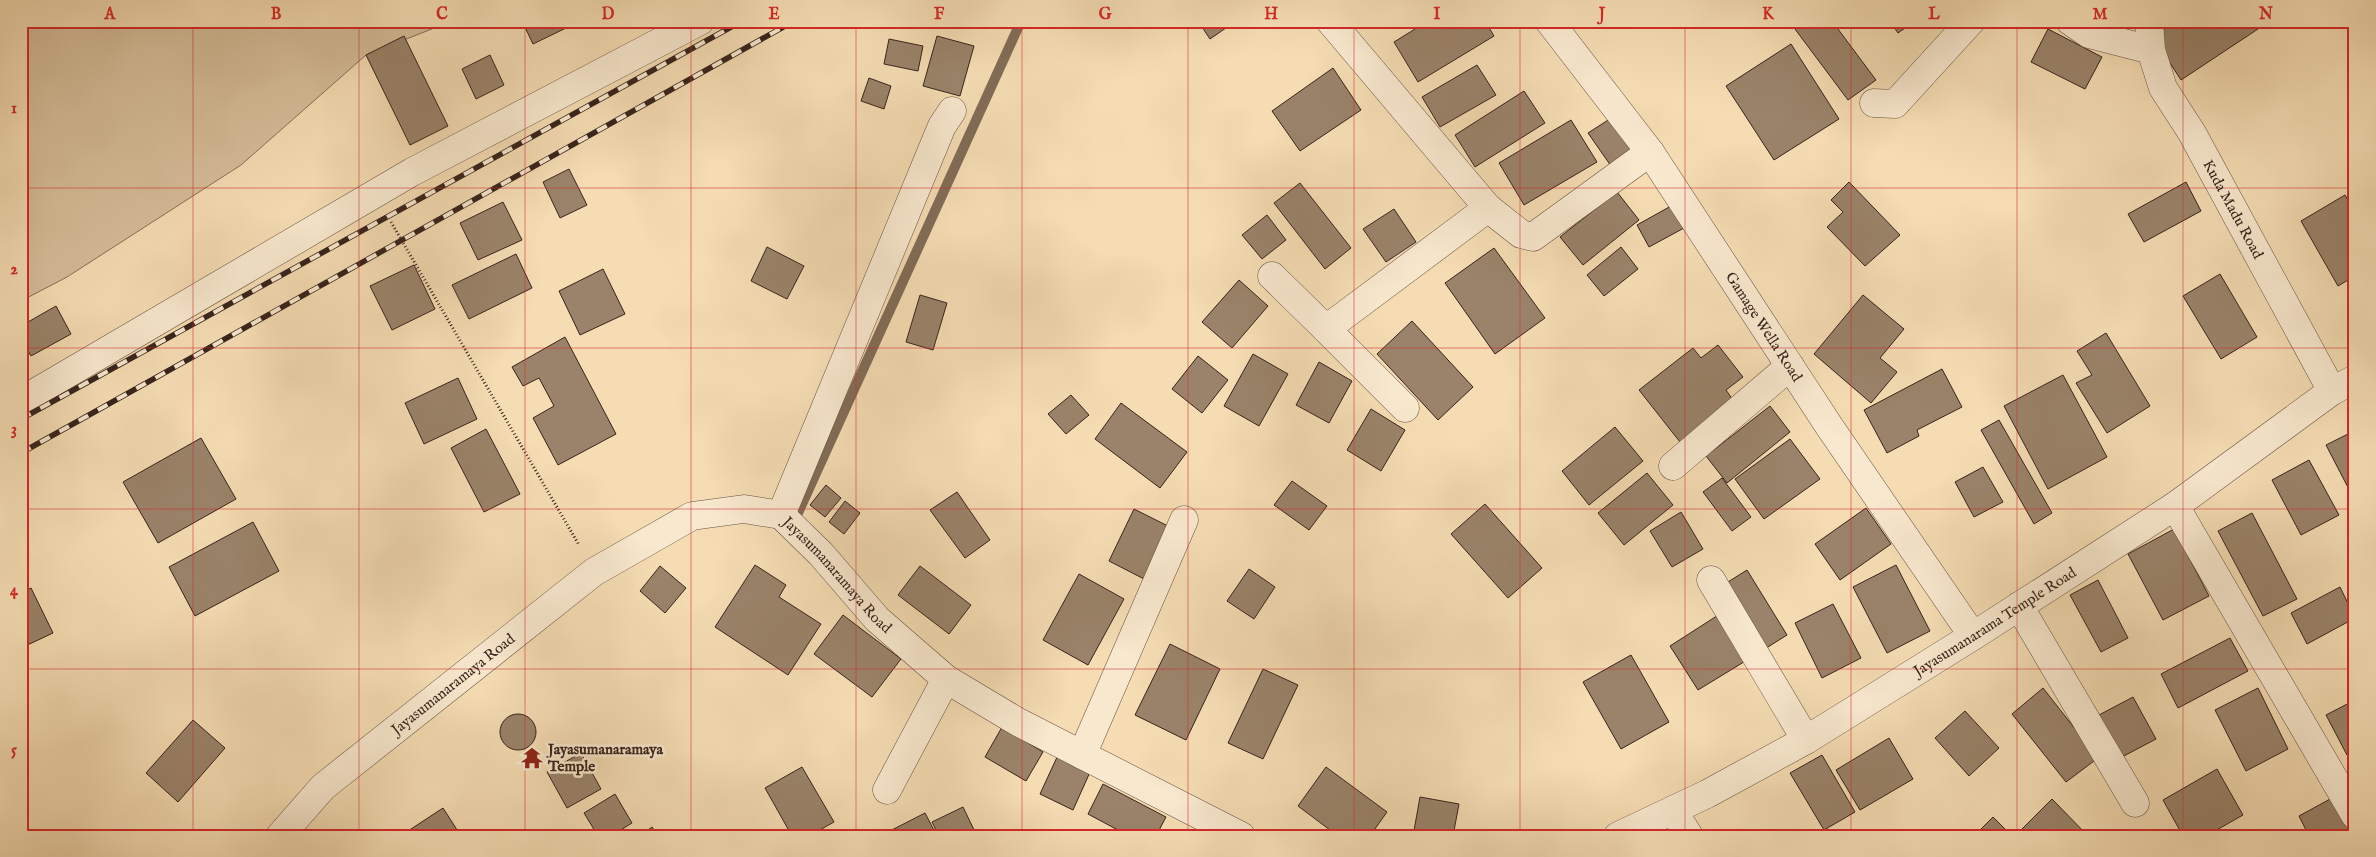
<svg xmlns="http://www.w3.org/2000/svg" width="2376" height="857" font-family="'IM FELL English',serif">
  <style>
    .green { fill: #d5bd99; stroke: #86705a }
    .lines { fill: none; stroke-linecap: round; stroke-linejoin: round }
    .stream { stroke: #826c57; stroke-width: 10 }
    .building { fill: #9a836a; stroke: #37231b }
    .street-casing { stroke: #665141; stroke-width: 29 }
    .path { stroke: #37231b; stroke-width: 3; stroke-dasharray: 1 2.5; stroke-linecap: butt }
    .street { stroke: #f8e8ce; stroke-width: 28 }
    .rail-casing { stroke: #37231b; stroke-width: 5.5 }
    .rail { stroke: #f8e8ce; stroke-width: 4; stroke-dasharray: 11; stroke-linecap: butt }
    .grid { fill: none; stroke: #d62828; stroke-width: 1; stroke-opacity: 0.55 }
    .labels { text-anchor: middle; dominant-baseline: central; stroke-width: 5; stroke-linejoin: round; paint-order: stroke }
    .street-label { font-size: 15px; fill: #37231b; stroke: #f8e8ce }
    .poi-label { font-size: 15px; font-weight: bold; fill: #37231b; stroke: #f8e8ce; text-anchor: start }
    .neatline { fill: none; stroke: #d62828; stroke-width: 2 }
    .grid-label { font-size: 16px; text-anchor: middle; font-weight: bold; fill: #d62828 }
  </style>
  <rect width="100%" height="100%" fill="#f5dcb3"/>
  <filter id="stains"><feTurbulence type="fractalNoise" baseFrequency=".004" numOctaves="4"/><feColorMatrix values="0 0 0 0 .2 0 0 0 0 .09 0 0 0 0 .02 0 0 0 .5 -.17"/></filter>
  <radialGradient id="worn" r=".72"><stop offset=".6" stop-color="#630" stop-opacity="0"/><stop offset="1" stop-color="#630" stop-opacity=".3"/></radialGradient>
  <!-- green -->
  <path class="green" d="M21 21H452L366 55 241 165 67 277 21 301Z"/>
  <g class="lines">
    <!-- stream -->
    <path class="stream" d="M798 513 1021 21"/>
  </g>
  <!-- building -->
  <path class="building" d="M522 21H563L566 28 533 44Z
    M1198 21H1236L1210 39Z
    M1428 21H1485L1494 36 1418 82 1394 42Z
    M1789 21H1832L1876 80 1848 100Z
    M1890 21H1915L1898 33Z
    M2176 21H2253L2258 29 2181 80 2153 37Z
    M2048 29 2102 57 2085 89 2031 62Z
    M404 36 448 126 410 145 366 55Z
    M937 36 974 46 960 96 923 86Z
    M889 39 923 46 918 71 884 64Z
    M1791 44 1839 119 1774 160 1726 86Z
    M490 55 504 85 476 99 462 69Z
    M1477 65 1496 95 1440 127 1422 97Z
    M1333 68 1361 110 1300 151 1272 111Z
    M869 78 891 86 884 109 861 101Z
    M1524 91 1545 123 1475 167 1455 135Z
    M1616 115 1638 148 1611 166 1588 133Z
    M1571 120 1597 162 1524 205 1499 163Z
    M569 169 587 205 560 218 543 182Z
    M1849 182 1900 235 1865 266 1827 227 1843 212 1831 200Z
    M2186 182 2201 211 2144 242 2128 214Z
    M1300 183 1351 248 1325 269 1274 203Z
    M1617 192 1639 220 1583 265 1560 237Z
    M2345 195 2355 212V276L2338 286 2301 221Z
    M503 202 522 240 478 260 460 223Z
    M1671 206 1684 228 1649 247 1637 225Z
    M1394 209 1416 242 1386 262 1363 229Z
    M1267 215 1286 240 1262 259 1242 235Z
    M767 247 804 266 787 299 751 281Z
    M1621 247 1638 269 1604 296 1587 275Z
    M1494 248 1545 318 1495 354 1445 283Z
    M516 254 532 288 469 319 452 285Z
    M414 265 435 309 392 330 370 286Z
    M603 269 625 314 580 335 559 291Z
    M2220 274 2257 337 2221 359 2183 296Z
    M1239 280 1268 306 1232 348 1202 322Z
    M920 295 947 303 933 350 906 342Z
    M1863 295 1904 329 1880 358 1897 372 1871 403 1814 354Z
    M56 306 71 334 31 356 21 339V326Z
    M1412 321 1473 387 1438 420 1377 354Z
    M2106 333 2150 406 2107 433 2076 383 2092 375 2077 351Z
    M565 337 616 434 558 465 533 418 554 406 539 378 523 386 512 367Z
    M1718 345 1743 377 1726 390 1733 400 1680 442 1639 390 1693 348 1701 358Z
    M1253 354 1288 374 1259 426 1224 406Z
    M1198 356 1228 380 1202 413 1172 389Z
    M1319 362 1352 381 1329 423 1296 405Z
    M1942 369 1962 407 1917 430 1919 436 1887 453 1864 410Z
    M2063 375 2107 457 2048 489 2004 406Z
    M458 378 477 419 424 444 405 403Z
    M1071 395 1089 415 1066 434 1048 414Z
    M1121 403 1187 452 1160 488 1095 439Z
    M1770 406 1790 432 1727 483 1706 456Z
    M1371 409 1405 430 1381 471 1347 450Z
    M1999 420 2052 513 2034 524 1981 430Z
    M1615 427 1643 461 1589 505 1562 471Z
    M486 429 520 494 484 512 451 448Z
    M2348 434 2355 447V501L2326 445Z
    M201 438 236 499 158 543 123 482Z
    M1790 439 1820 479 1764 519 1735 479Z
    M2309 460 2339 515 2301 535 2272 480Z
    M1983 467 2003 502 1974 517 1955 482Z
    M1647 473 1673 505 1624 545 1598 513Z
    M1722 478 1751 517 1732 531 1703 492Z
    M1292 481 1327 506 1309 530 1274 505Z
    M826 485 841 498 825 517 810 505Z
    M957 492 990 540 965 558 930 510Z
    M845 501 860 513 844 534 829 522Z
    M1485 504 1542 568 1508 598 1451 534Z
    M1866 508 1891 544 1840 580 1815 544Z
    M1134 509 1172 528 1146 580 1109 561Z
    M1681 512 1703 549 1672 567 1650 531Z
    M2252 513 2297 599 2263 616 2218 531Z
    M253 522 279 571 195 616 169 567Z
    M2174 529 2209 596 2163 620 2128 554Z
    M755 565 786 585 779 597 821 624 788 675 715 627Z
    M1896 565 1930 631 1887 653 1853 587Z
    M660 566 686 588 665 613 640 591Z
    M920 566 971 605 949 634 898 595Z
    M1249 569 1275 587 1254 619 1227 601Z
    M1747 570 1787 635 1760 652 1720 587Z
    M1079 574 1124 599 1088 665 1043 640Z
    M2098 580 2128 638 2101 652 2070 595Z
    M2340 587 2355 618 2307 644 2291 613Z
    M31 588 53 633 21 648V593Z
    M1833 604 1861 658 1822 678 1795 623Z
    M1723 612 1752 657 1698 690 1670 646Z
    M843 615 901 659 872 697 814 654Z
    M2230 638 2248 671 2178 708 2161 674Z
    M1170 644 1220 669 1186 740 1135 715Z
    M1631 655 1669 722 1621 749 1583 682Z
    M1263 669 1298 685 1263 759 1228 743Z
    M2043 688 2098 758 2066 782 2012 714Z
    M2258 688 2288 749 2246 771 2215 710Z
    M2133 697 2156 739 2122 757 2099 715Z
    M2355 700V751L2347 755 2326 715Z
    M1965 711 1999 748 1969 776 1935 738Z
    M500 732a18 18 0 1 1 36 0a18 18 0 1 1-36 0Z
    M193 720 225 748 178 802 146 773Z
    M1002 727 1043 752 1026 781 985 757Z
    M1889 738 1913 779 1860 810 1836 770Z
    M581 753 601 789 567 808 547 772Z
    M1058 755 1091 770 1073 810 1040 794Z
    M1822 755 1855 812 1824 830 1790 773Z
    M802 767 834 822 809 836H792L765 788Z
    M1326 767 1387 812 1370 836H1338L1298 806Z
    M2217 769 2243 815 2206 836H2183L2163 800Z
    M1103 784 1166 817 1156 836H1129L1088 814Z
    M615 794 632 823 611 836H598L584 813Z
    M1420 797 1459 804 1453 836H1413Z
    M2332 798 2353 836H2309L2299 816Z
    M2052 799 2088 836H2029L2022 829Z
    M963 807 977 836H939L932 822Z
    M443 808 461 836H411L408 831Z
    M925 813 937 836H880Z
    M1993 817 2012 836H1974Z
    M652 827 658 836H640Z
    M1742 829 1748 836H1733Z"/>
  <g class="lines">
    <!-- street casing -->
    <g class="street-casing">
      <g id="street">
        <path d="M1330 21 1488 208"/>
        <path id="s1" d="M1549 21 1650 152 1829 426 1973 636"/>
        <path d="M2070 21 2089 34 2151 50"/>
        <path id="s2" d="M2149 21 2151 50 2163 88 2192 133 2332 391"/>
        <path d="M1874 103 1895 104 1971 21"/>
        <path d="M1272 276 1326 329"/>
        <path d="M21 401 412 172 700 21"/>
        <path d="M1405 408 1326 329 1488 208 1521 234 1533 237 1650 152"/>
        <path d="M1673 466 1790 366"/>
        <path d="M2175 506 2355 815"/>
        <path d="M781 515 942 126 952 111"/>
        <path d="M1711 580 1806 740"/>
        <path d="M2019 606 2135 803"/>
        <path d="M1082 755 1184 520"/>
        <path d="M887 790 946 679"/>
        <path d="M1673 810 1689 836"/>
        <path id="s3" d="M280 836 323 787 594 572 692 516 744 509 781 515 821 554 877 619 946 679 1018 722 1241 836"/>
        <path id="s4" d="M1618 836 1707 794 1806 740 1973 636 2175 506 2332 391 2355 379"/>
      </g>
    </g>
    <!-- path -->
    <path class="path" d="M391 222 579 545"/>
    <!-- street -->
    <use href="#street" class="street"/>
    <!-- rail casing -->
    <g class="rail-casing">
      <path id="rail" d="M21 419 742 21
        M21 453 794 21"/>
    </g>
    <!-- rail -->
    <use href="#rail" class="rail"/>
  </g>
  <!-- grid -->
  <path class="grid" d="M193 21V836M359 21V836M525 21V836M691 21V836M856 21V836M1022 21V836M1188 21V836M1354 21V836M1520 21V836M1685 21V836M1851 21V836M2017 21V836M2183 21V836M21 188H2355M21 348H2355M21 509H2355M21 669H2355"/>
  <!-- icons -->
  <defs>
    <g id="temple-bare" transform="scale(1.725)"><path d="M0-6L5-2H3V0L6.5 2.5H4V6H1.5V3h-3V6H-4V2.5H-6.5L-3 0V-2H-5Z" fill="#8f2418" stroke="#f8e8ce" stroke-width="2.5" paint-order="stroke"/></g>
  </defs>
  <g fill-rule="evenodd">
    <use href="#temple-bare" x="532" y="758"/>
  </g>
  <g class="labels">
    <!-- street labels -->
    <g class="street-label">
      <text stroke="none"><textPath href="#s2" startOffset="209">Kuda Madu Road</textPath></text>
      <text stroke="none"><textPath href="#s1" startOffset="374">Gamage Wella Road</textPath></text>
      <text stroke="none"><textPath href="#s3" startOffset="696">Jayasumanaramaya Road</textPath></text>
      <text stroke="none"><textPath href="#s4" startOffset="434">Jayasumanarama Temple Road</textPath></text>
      <text stroke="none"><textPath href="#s3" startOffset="231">Jayasumanaramaya Road</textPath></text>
    </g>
    <!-- poi labels -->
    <g class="poi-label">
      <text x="548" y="749">Jayasumanaramaya<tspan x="548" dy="17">Temple</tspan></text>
    </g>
  </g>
  <!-- margin -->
  <rect width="2376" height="857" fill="none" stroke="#f5dcb3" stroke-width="55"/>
  <rect x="28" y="28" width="2320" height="802" class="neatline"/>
  <g class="grid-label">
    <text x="110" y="19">A</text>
    <text x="276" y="19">B</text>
    <text x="442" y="19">C</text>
    <text x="608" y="19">D</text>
    <text x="774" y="19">E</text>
    <text x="939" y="19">F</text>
    <text x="1105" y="19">G</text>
    <text x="1271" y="19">H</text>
    <text x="1437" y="19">I</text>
    <text x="1602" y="19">J</text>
    <text x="1768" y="19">K</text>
    <text x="1934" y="19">L</text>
    <text x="2100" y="19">M</text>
    <text x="2266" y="19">N</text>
    <text x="14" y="113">1</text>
    <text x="14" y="274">2</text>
    <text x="14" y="434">3</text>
    <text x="14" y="595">4</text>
    <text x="14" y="755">5</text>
  </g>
  <rect width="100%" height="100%" filter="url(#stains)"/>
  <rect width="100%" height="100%" fill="url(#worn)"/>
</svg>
